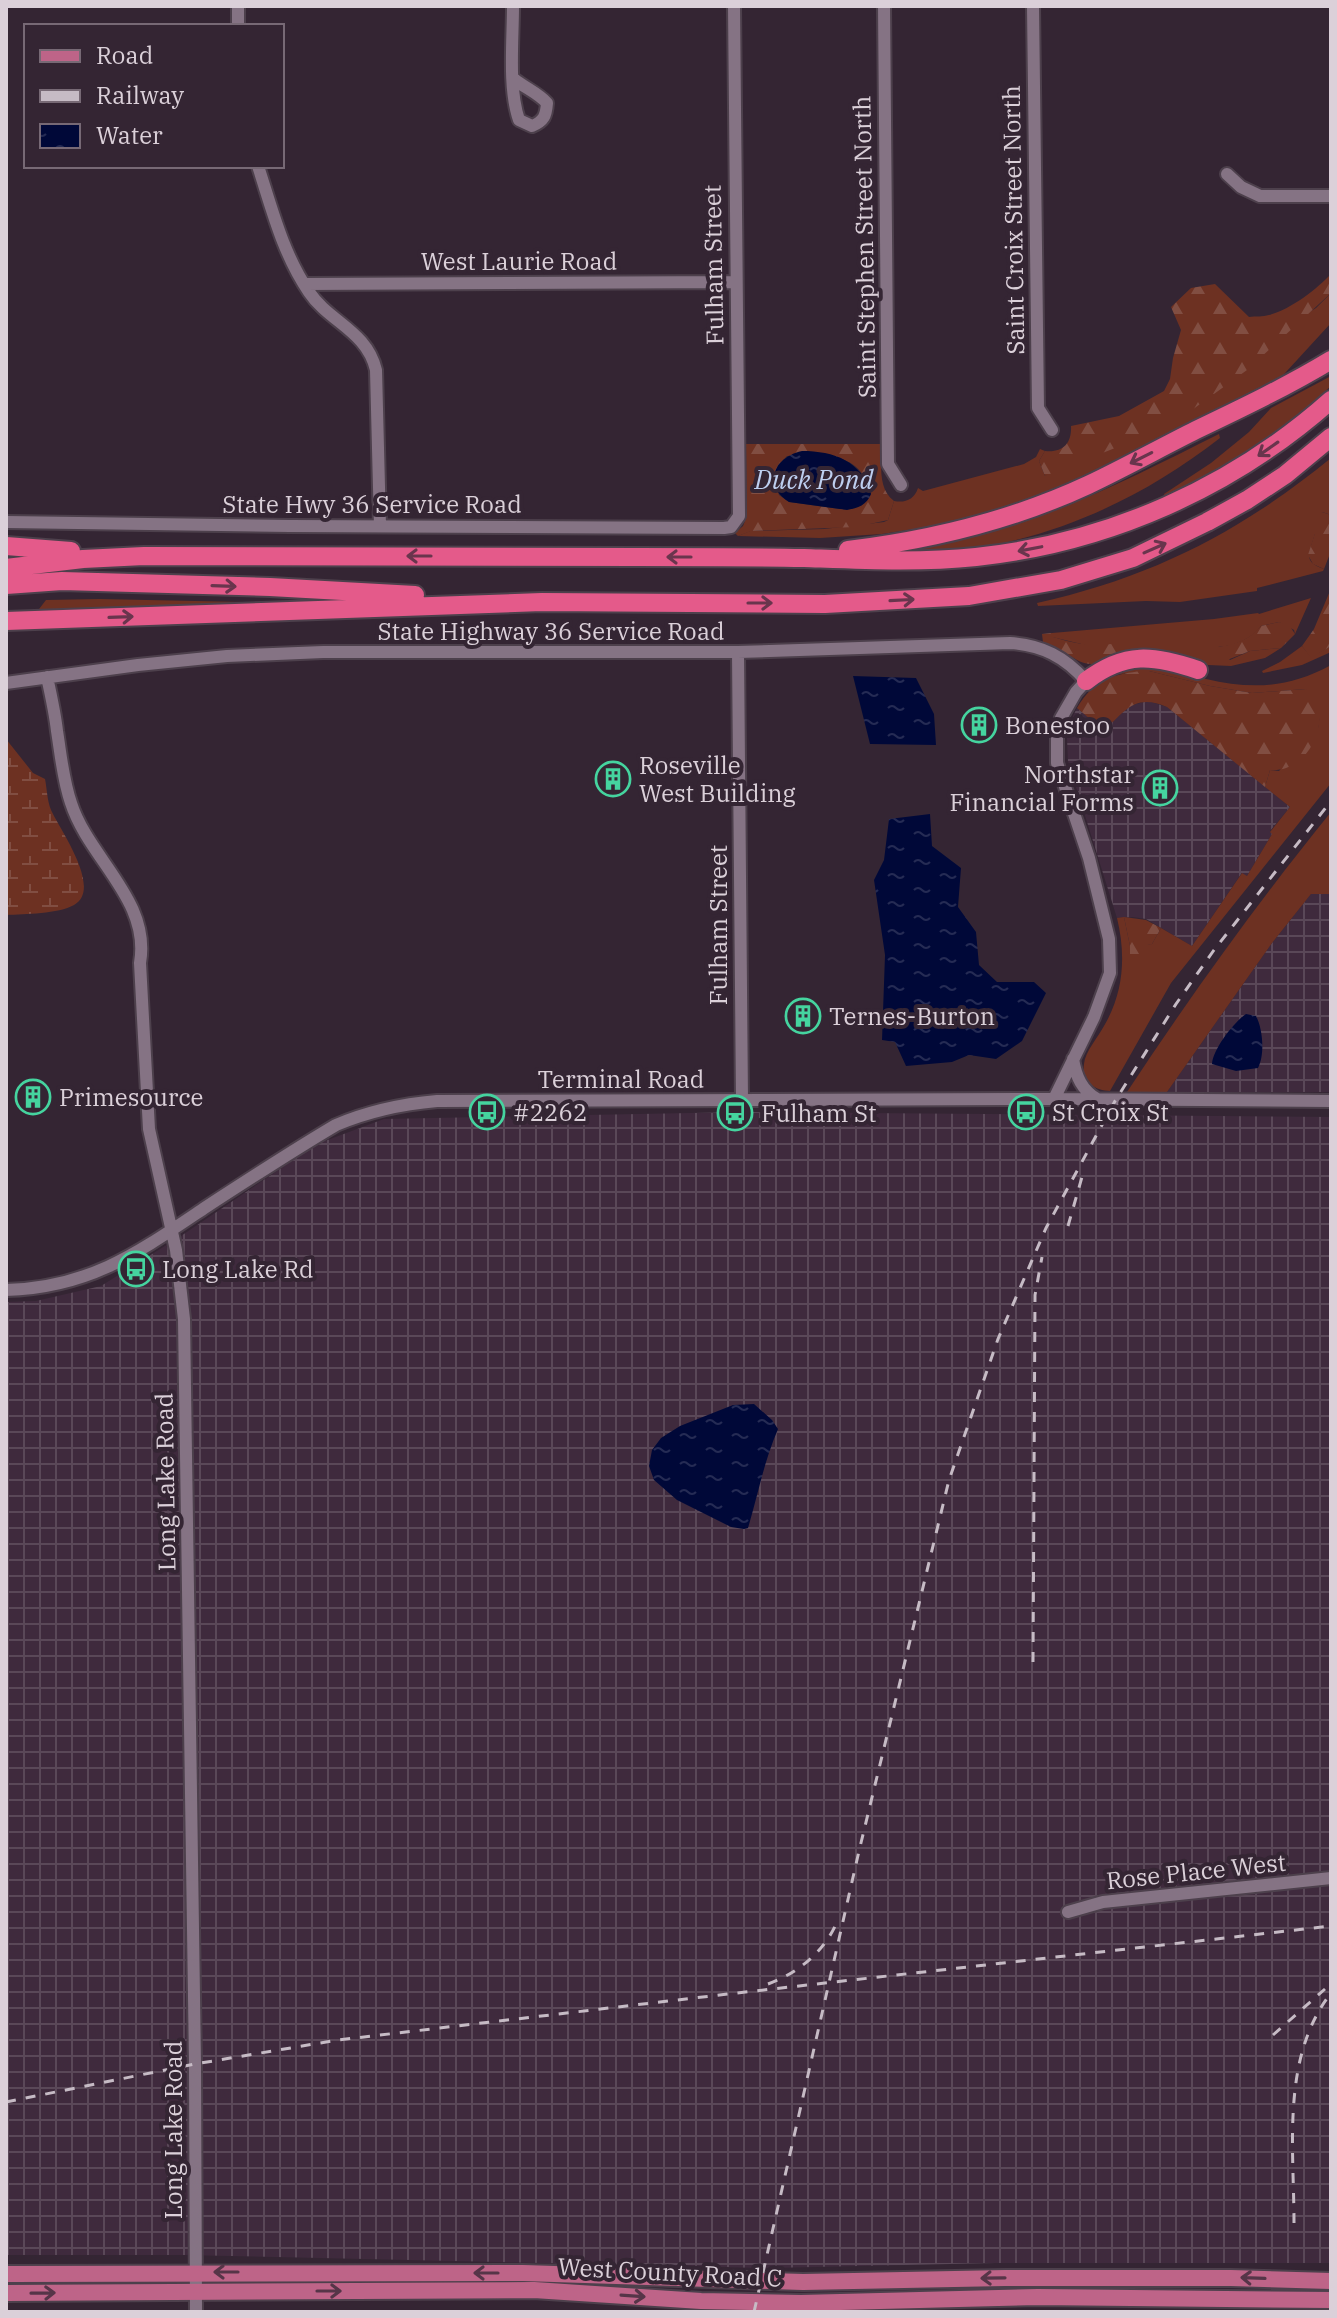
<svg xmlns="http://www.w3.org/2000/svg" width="1337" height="2318" font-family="'IBM Plex Serif',serif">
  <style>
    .industrial { fill: url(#industrial-grid) }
    .grass { fill: #6d3122 }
    .forest { fill: url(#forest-firs); fill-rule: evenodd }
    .wetland { fill: url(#wetland-marsh) }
    .water { fill: url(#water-ripples) }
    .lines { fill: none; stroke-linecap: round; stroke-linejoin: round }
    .minor-casing { stroke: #4d404c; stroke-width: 16 }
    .major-casing { stroke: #4d404c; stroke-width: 20 }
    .highway-casing { stroke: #4d404c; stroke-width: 22 }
    .minor { stroke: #857384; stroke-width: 12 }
    .major { stroke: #be6488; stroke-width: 16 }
    .highway { stroke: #e45a8a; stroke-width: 18 }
    .rail { stroke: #c6bbc5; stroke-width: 3; stroke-dasharray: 10 10; stroke-linecap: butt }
    .oneway { stroke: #69354d }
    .oneway2 { stroke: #563548 }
    .labels { text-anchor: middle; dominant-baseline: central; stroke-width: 8; stroke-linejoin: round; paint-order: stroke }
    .street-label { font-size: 24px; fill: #dbd0d9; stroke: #342533 }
    .poi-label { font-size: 24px; fill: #dbd0d9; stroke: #342533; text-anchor: start }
    .water-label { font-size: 26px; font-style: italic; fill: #becff0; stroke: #342533 }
  </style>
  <defs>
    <pattern id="industrial-grid" width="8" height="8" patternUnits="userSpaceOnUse" patternTransform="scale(2)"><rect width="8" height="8" fill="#3f2a3d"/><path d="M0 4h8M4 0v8" fill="none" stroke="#5a4858"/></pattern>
    <pattern id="forest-firs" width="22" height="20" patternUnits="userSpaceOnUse" patternTransform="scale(2)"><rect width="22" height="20" fill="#6d3122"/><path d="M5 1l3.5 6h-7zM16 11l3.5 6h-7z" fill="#814e42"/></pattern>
    <pattern id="wetland-marsh" width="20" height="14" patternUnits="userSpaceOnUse" patternTransform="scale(2)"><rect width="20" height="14" fill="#6d3122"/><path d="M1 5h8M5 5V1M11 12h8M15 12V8" fill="none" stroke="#814e42"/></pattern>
    <pattern id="water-ripples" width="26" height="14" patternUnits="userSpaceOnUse" patternTransform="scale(2)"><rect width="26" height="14" fill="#000838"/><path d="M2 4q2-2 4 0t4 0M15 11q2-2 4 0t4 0" fill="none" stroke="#252b54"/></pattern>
  </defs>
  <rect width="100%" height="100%" fill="#342533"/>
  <!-- industrial -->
  <path class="industrial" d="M1148 701 1167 707 1290 807 1270 831 1272 834 1247 876 1241 874 1192 946 1146 919 1133 917 1117 918 1068 761 1067 738 1073 716 1077 708 1104 730 1129 706Z
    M1311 894H1331V1092H1167L1272 943Z
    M745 1112 1331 1117V2263H995L769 2268 184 2255H6V1302L36 1301 101 1286 181 1236 317 1144 384 1119Z"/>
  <!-- grass -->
  <path class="grass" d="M1331 293V323L1275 384 1108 466 1027 502 959 522 882 534 820 538 738 536 750 531 824 529 884 522 888 520 894 501C905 503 914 500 918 488L923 491 1024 464 1036 457 1040 449 1045 451 1039 461 1045 476 1316 308Z
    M1331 376V386C1281 432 1226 468 1165 498L1164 494 1211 463 1249 432 1271 408Z
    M1219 434 1220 438C1152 491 1074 530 989 546 957 552 924 551 891 553 934 544 976 537 1017 524 1087 501 1153 467 1219 434Z
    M1331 458V515L1322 512C1318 520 1317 528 1314 537 1309 554 1303 562 1324 569L1323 571 1257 588V591L1180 602 1146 601 1038 606 1037 603C1153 577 1240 532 1331 458Z
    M1311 598 1295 634 1294 630 1279 622 1261 626C1252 639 1234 646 1218 647L1230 660 1250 651 1281 648 1265 658 1231 666 1208 665 1167 652 1116 655 1107 645 1094 647 1052 637V633L1214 619 1258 613 1259 614Z
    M99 599 244 602 245 605 36 613 46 600Z
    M1302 646 1311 657 1331 646V652L1302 665 1263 673 1262 671 1280 662Z
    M1154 665C1218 683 1268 700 1331 665V783L1171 983 1110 1091C1094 1090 1081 1082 1084 1064 1085 1052 1098 1037 1104 1026 1124 992 1126 955 1117 918L1124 917 1130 946 1152 944 1161 928 1192 946 1242 873 1247 876 1272 834 1270 832 1290 807 1265 787 1270 770 1279 771 1318 728 1320 714 1306 689 1252 693 1210 686 1149 671 1110 675 1129 668Z
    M1331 812V894H1311L1272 943 1167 1092H1127C1191 995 1258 902 1331 812Z"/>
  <!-- forest -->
  <path class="forest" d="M1331 274V293L1247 370 1185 415 1115 448 1045 476 1039 461 1045 451C1063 453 1072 443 1071 426L1119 416 1164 391 1170 379 1173 358 1181 330 1171 307 1191 288 1215 284 1249 317C1256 316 1263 317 1269 315 1290 310 1317 289 1331 274Z
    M746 444H881C882 464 877 488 894 501L888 520 856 527 751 531 738 536 735 533 743 526 747 516ZM820 453C849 460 862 463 871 494 862 506 855 510 840 509L789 502 779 495 773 480 778 465 787 456Z
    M1322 512 1331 515V551L1324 569 1313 564 1308 555 1315 533 1313 519 1315 514Z
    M1330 591 1331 646 1311 658 1302 646 1314 629Z
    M1279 622 1289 625 1295 634 1281 648 1250 651 1222 662 1211 659 1210 654 1214 648C1234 644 1247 642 1261 626Z
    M1052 633 1053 637C1076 644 1088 646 1112 644L1118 649V653C1081 679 1076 652 1043 642L1042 634Z
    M1140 671H1149L1210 686 1252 693 1306 689 1314 691 1323 710C1319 717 1320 721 1318 729 1313 752 1294 772 1270 770L1265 787 1167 707C1136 693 1125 710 1104 731L1077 708C1095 679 1108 676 1140 671Z
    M1124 917 1146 920 1161 928 1152 944 1142 946 1136 964H1130V946Z"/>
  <!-- wetland -->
  <path class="wetland" d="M6 739 33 773 45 779C47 789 47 800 51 810 60 830 103 889 74 905 58 914 25 914 6 915Z"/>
  <!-- water -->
  <path class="water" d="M802 451C834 451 862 461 871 494 867 505 858 508 847 510L789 502C762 485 774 457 802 451Z
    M853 676 916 678 934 714 936 745 870 744Z
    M930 814 932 846 961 868 958 907 976 932 979 965 997 982H1034L1046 993 1022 1041 996 1059 969 1055 952 1062 906 1066 895 1042 882 1040 885 955 874 880 884 860 889 819Z
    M1246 1014 1256 1016C1263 1029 1265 1055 1258 1068L1236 1071 1212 1064C1213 1049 1234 1022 1246 1014Z
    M754 1404 772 1420 778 1429C764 1461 758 1495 748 1528L744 1529 731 1527 677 1500 654 1480 649 1466 652 1450 661 1438 680 1426 733 1405Z"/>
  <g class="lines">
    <!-- minor casing -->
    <g class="minor-casing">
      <path id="minor" d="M513 6C513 41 508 88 519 120L532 126C544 121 546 116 547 103 538 93 525 88 514 79
        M884 6 888 464 901 485
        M1033 6 1038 408 1052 430
        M238 26V6
        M258 166C272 209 283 254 309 292 329 322 367 331 376 370L380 526
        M1227 174 1241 187 1260 196H1331
        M304 284 735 282
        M6 522 290 526 724 528 731 527 739 516 734 6
        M738 652 742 1101
        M47 677C51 695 55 713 57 731 61 756 63 780 71 803 89 859 151 900 140 963L149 1129 176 1250 184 1319 195 2064 196 2312
        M6 683 138 665 227 656 323 652H738L1010 643C1042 645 1065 657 1086 681L1076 692 1061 718 1057 734V763L1089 858 1109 939 1110 973 1094 1017 1054 1099
        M1073 1059C1076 1077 1082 1090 1097 1099
        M6 1290C90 1288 139 1252 206 1207 249 1179 292 1151 336 1125 369 1111 402 1104 437 1101L1054 1099 1331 1101
        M1068 1912 1103 1902 1331 1878"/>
    </g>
    <!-- major casing -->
    <g class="major-casing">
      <path id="major" d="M6 2274 523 2273 803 2282 1005 2278H1231L1331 2281
        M6 2293 534 2290 701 2301 801 2303 1038 2297 1331 2300"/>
    </g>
    <!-- highway casing -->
    <g class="highway-casing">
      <path id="highway" d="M6 546 71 551
        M848 550C930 540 1013 520 1088 485 1124 468 1160 448 1196 430 1242 408 1288 386 1331 360
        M6 568 83 559 144 556C308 556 473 557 637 557 693 557 748 557 804 558 861 560 919 563 976 557 1108 543 1232 488 1331 400
        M6 585 62 581 270 587 415 595
        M6 621 542 602 825 604 969 596 1061 580 1133 558 1207 522 1247 500 1285 475 1331 437
        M1086 681C1125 651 1154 655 1198 670"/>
    </g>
    <!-- minor -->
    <use href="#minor" class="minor"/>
    <!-- major -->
    <use href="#major" class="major"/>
    <!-- highway -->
    <use href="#highway" class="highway"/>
    <!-- rail -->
    <path class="rail" d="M1068 1226 1082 1177
      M1033 1662 1035 1295 1042 1257
      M768 1984C798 1973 824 1952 837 1922
      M1273 2035 1325 1989
      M6 2102 195 2064 338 2040 728 1994 1331 1926
      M1294 2223C1294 2147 1281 2057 1331 1993
      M754 2312 859 1851 949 1480 998 1339 1046 1228 1115 1101 1176 1004 1214 950 1331 801"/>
  </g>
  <!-- one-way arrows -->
  <defs><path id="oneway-shaft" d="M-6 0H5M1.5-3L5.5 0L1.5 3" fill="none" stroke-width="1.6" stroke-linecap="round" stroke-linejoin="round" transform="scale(2)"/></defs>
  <g class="oneway">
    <use href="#oneway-shaft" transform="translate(1268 449) rotate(145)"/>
    <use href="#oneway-shaft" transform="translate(1141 458) rotate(153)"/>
    <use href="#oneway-shaft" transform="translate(1155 548) rotate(-24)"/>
    <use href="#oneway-shaft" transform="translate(1030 549) rotate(169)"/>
    <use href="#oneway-shaft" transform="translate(419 556) rotate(-180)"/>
    <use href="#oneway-shaft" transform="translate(679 557) rotate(-180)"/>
    <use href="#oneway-shaft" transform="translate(224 586) rotate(2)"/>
    <use href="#oneway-shaft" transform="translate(902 600) rotate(-3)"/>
    <use href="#oneway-shaft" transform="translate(760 603)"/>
    <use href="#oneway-shaft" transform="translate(121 617) rotate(-2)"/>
  </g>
  <g class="oneway2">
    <use href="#oneway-shaft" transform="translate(226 2272) rotate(-180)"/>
    <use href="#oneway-shaft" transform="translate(486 2273) rotate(-180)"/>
    <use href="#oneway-shaft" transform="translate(993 2278) rotate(179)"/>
    <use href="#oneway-shaft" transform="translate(1253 2278) rotate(-178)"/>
    <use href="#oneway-shaft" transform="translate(329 2291)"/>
    <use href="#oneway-shaft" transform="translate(43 2293) rotate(-1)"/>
    <use href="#oneway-shaft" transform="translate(633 2296) rotate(4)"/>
  </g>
  <!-- icons -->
  <defs>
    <g id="building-ring" transform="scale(1.8)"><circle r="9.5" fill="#342533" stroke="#45d49f" stroke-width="1.5"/><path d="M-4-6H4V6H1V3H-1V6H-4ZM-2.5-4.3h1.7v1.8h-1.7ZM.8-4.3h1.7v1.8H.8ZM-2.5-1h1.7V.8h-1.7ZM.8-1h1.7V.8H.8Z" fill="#45d49f"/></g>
    <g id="bus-ring" transform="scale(1.8)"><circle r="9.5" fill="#342533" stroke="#45d49f" stroke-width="1.5"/><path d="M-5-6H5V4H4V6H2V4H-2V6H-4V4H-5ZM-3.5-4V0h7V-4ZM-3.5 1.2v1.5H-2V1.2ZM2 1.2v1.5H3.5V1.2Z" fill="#45d49f"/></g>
  </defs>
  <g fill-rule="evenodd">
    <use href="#building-ring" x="979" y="725"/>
    <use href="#building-ring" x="613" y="779"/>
    <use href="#building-ring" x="1160" y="788"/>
    <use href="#building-ring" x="803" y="1016"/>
    <use href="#building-ring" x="33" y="1097"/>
    <use href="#bus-ring" x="487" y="1112"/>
    <use href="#bus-ring" x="1026" y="1112"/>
    <use href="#bus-ring" x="735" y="1113"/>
    <use href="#bus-ring" x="136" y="1269"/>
  </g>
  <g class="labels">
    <!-- street labels -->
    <g class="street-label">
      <text transform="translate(1013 220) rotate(-91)">Saint Croix Street North</text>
      <text transform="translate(864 247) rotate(-91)">Saint Stephen Street North</text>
      <text x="519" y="261">West Laurie Road</text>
      <text transform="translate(713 265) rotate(-91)">Fulham Street</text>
      <text x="372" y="504">State Hwy 36 Service Road</text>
      <text x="551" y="631">State Highway 36 Service Road</text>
      <text transform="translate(718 925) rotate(-90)">Fulham Street</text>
      <text x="621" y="1079">Terminal Road</text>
      <text transform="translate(165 1482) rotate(-91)">Long Lake Road</text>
      <text transform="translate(1196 1871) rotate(-6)">Rose Place West</text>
      <text transform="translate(173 2130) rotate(-90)">Long Lake Road</text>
      <text transform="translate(670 2272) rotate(3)">West County Road C</text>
    </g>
    <!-- poi labels -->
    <g class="poi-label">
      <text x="1005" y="725">Bonestoo</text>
      <text x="639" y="765">Roseville<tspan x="639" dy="28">West Building</tspan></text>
      <text x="1134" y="774" text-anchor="end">Northstar<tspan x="1134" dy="28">Financial Forms</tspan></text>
      <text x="829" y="1016">Ternes-Burton</text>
      <text x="59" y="1097">Primesource</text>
      <text x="513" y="1112">#2262</text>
      <text x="1052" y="1112">St Croix St</text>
      <text x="761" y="1113">Fulham St</text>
      <text x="162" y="1269">Long Lake Rd</text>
    </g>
    <!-- water labels -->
    <g class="water-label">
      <text x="814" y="479">Duck Pond</text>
    </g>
  </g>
  <!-- border -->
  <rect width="1337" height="2318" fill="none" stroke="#dbd0d9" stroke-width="16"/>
  <!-- legend -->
  <rect x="24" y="24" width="260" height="144" fill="#342533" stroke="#776975" stroke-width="2"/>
  <rect x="40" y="50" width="40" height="12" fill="#be6488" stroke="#776975" stroke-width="2"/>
  <text x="96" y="64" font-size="24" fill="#dbd0d9">Road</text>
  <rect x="40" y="90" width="40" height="12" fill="#c6bbc5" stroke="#776975" stroke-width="2"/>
  <text x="96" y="104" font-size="24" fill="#dbd0d9">Railway</text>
  <rect x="40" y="124" width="40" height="24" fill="url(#water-ripples)" stroke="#776975" stroke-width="2"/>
  <text x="96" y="144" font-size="24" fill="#dbd0d9">Water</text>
</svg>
